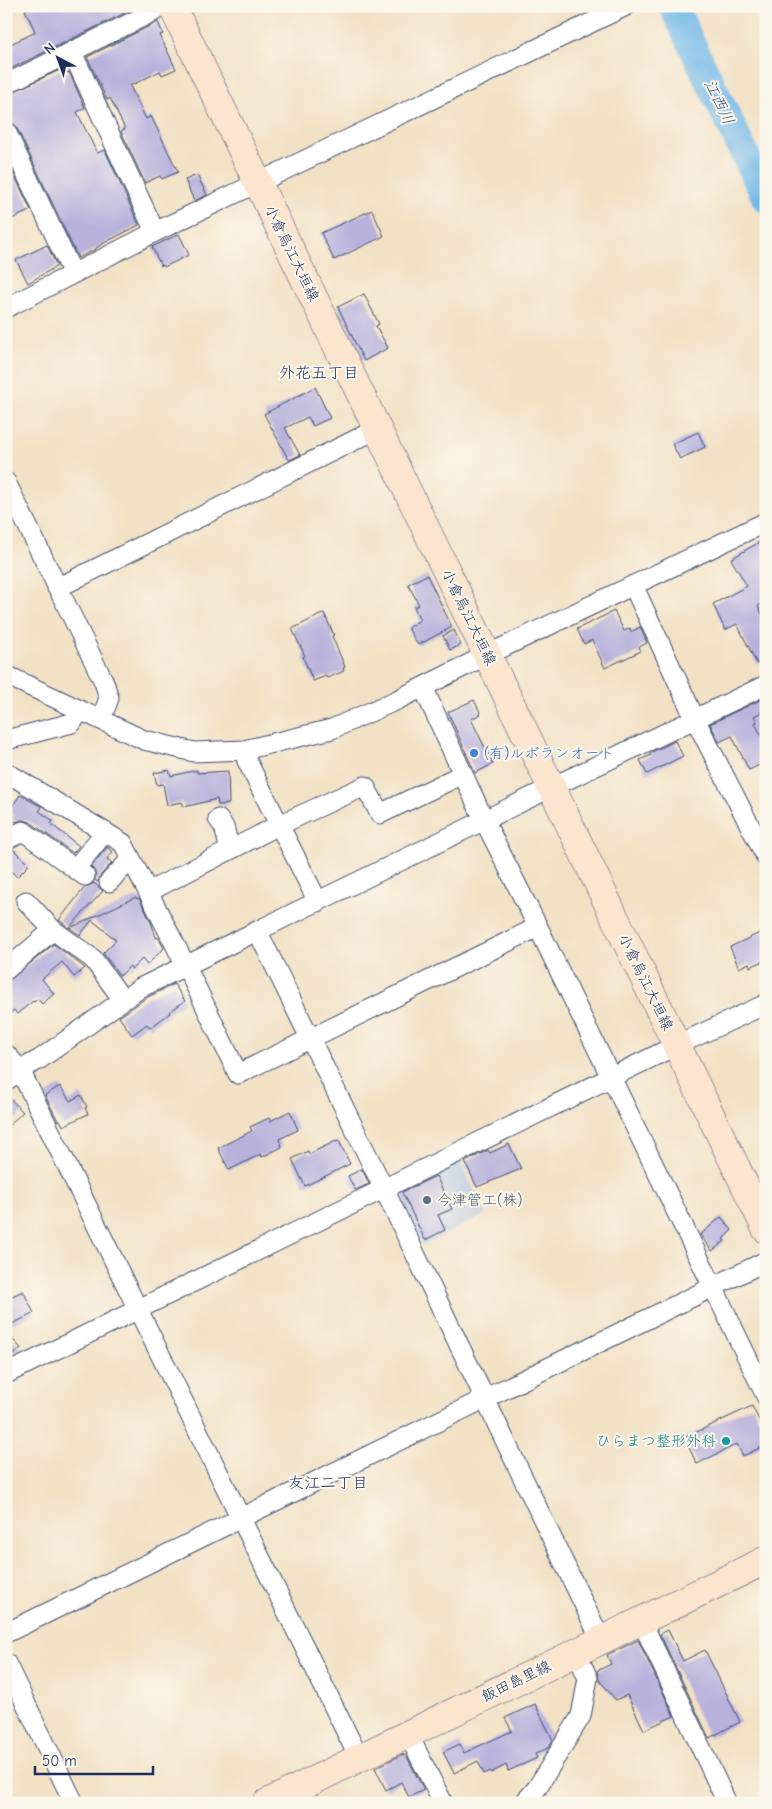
<svg xmlns="http://www.w3.org/2000/svg" width="772" height="1809" font-family="'Comic Neue','Klee One',sans-serif">
  <style>
    .industrial { fill: #b8c5de }
    .lines { fill: none; stroke-linecap: round; stroke-linejoin: round }
    .river { stroke: #6fb7e7; stroke-width: 29 }
    .building { fill: #b7b1dc }
    .street-casing { stroke: #3b4a6d; stroke-width: 21 }
    .secondary-casing { stroke: #3b4a6d; stroke-width: 29 }
    .street { stroke: #fff; stroke-width: 19 }
    .secondary { stroke: #fce5cf; stroke-width: 28 }
    .shop-dot { fill: #3f7fe0; stroke: #fbf7ec; stroke-width: 2 }
    .service-dot { fill: #5c6f8a; stroke: #fbf7ec; stroke-width: 2 }
    .culture-dot { fill: #0f9aa8; stroke: #fbf7ec; stroke-width: 2 }
    .labels { text-anchor: middle; dominant-baseline: central; stroke-width: 4; stroke-linejoin: round; paint-order: stroke }
    .street-label { font-size: 15px; fill: #1b2f5e; stroke: #fbf7ec }
    .shop-label { font-size: 15px; fill: #366cbe; stroke: #fbf7ec; text-anchor: start }
    .service-label { font-size: 15px; fill: #4e5e75; stroke: #fbf7ec; text-anchor: start }
    .culture-label { font-size: 15px; fill: #0d838f; stroke: #fbf7ec; text-anchor: end }
    .water-label { font-size: 16px; font-style: italic; fill: #345887; stroke: #fbf7ec }
    .neighbourhood-label { font-size: 16px; fill: #1b2f5e; stroke: #fbf7ec }
  </style>
  <rect width="100%" height="100%" fill="#fbf7ec"/>
  <filter id="ink" filterUnits="userSpaceOnUse"><feTurbulence type="fractalNoise" baseFrequency=".02" numOctaves="2"/><feDisplacementMap in="SourceGraphic" scale="10" xChannelSelector="R" yChannelSelector="G"/><feConvolveMatrix kernelMatrix="1 2 1 2 8 2 1 2 1" color-interpolation-filters="sRGB"/></filter>
  <filter id="wash" filterUnits="userSpaceOnUse"><feTurbulence type="fractalNoise" baseFrequency=".0096" numOctaves="4" result="noise"/><feDisplacementMap in="SourceGraphic" scale="20" xChannelSelector="R" yChannelSelector="G"/><feGaussianBlur stdDeviation="1.12" result="paint"/><feColorMatrix in="noise" values="0 0 0 0 0 0 0 0 0 0 0 0 0 0 0 0 0 1.4 0 .05"/><feComposite in="paint" operator="in"/></filter>
  <g filter="url(#wash)">
    <rect width="100%" height="100%" fill="#f2e1c4"/>
    <!-- industrial -->
    <path class="industrial" d="M459 1160 486 1214 423 1245 397 1190Z"/>
    <g class="lines">
      <!-- river -->
      <path class="river" d="M673 6 766 198"/>
    </g>
    <g id="blocks">
      <!-- building -->
      <path class="building" d="M34 6H139L6 71V46L34 33 35 31 25 10Z
        M158 22 163 34 160 35 162 40 176 69 162 75 160 71 130 86 146 119 151 116 178 172 162 179 160 176 145 183 121 131 125 129 110 98 107 100 87 57Z
        M64 68 67 73 69 72 85 108 77 112 97 153 105 150 139 225 106 242 96 248V249L78 258 16 126 12 122 6 120V95Z
        M6 158 31 210 6 222Z
        M197 175 207 195 194 201 185 180Z
        M372 210 384 236 334 260 321 233Z
        M179 234 189 255 164 267 163 265 161 266 152 247Z
        M47 245 57 266 28 283 16 260Z
        M364 294 379 324 376 326 388 348 364 361 338 307Z
        M315 387 330 418 313 426 308 417 285 428 300 455 289 460 264 414Z
        M698 432 705 447 680 459 672 444Z
        M766 538V602L758 606 766 622V660L757 664 737 624 725 630 713 604 747 586 731 559Z
        M427 575 452 627 418 645 408 628 420 620 414 607 419 605 408 584Z
        M614 611 624 631 630 628 631 632 640 627 647 643 639 647 641 651 605 668 592 640 584 644 577 629Z
        M324 613 334 635 332 636 345 667 343 668 344 671 327 678 326 676 313 681 303 657 305 656 292 629Z
        M454 630 461 645 450 650 443 636Z
        M764 698 766 710 754 716 757 722 755 723 766 745V762L749 770 732 736 719 742 710 724Z
        M474 700 481 714 471 719 493 764 475 773 448 712Z
        M675 741 683 756 647 774 640 760 651 755 650 753Z
        M169 770 171 776 197 770V773L228 771 229 804 218 805 217 799 184 807 182 802 167 805 163 784 157 785 154 773Z
        M20 795 42 807 39 811 53 821 51 824 79 846 73 853 30 822 23 820 16 822 12 819 14 815 9 811Z
        M107 847 113 852 107 859 112 863 101 875 98 882 95 880V872L91 867Z
        M13 849 29 865 17 877 6 866V854Z
        M94 883 103 891 69 928 59 920 85 887Z
        M136 897 137 899 139 898 151 922 156 938 158 937 164 948 147 965 142 959 132 969 130 966 120 976 103 953 116 940 92 920 80 935 70 928Z
        M766 930V960L750 967 749 963 739 968 730 947Z
        M54 944 85 968 74 977 62 962 42 979 54 994 42 1004 38 999 34 1002 33 1001 17 1014 14 1010 6 1016V983Z
        M174 984 185 1001 169 1012 170 1013 150 1028 147 1024 132 1035 119 1017 146 998Z
        M60 1086 70 1101 81 1095 87 1107 85 1108 88 1114 63 1126 60 1120 58 1121 45 1095Z
        M6 1094 23 1112 6 1128Z
        M290 1111 298 1130 279 1139 282 1147 262 1157 261 1154 229 1170 218 1148 252 1131 250 1127 269 1118 270 1121Z
        M336 1141V1142L339 1141 350 1164 305 1186 292 1159 308 1151 309 1154Z
        M509 1144 521 1169 477 1187 465 1162 488 1150 490 1153Z
        M362 1169 369 1184 355 1190 348 1176Z
        M436 1176 452 1209 438 1215 445 1230 425 1240 402 1192Z
        M721 1217 732 1230 723 1239 725 1241 712 1251 700 1235Z
        M23 1291 34 1313 6 1327V1299Z
        M6 1333 21 1348 6 1361Z
        M752 1406 766 1434V1445L743 1456 737 1444 697 1464 684 1438Z
        M668 1630 683 1661 705 1650 740 1722 709 1738 660 1634Z
        M638 1640 674 1716 644 1730 627 1695 616 1700 599 1680 597 1671 611 1664 607 1655Z
        M535 1704 553 1740 548 1748 535 1754 537 1758 508 1771 506 1765 491 1773 490 1771 484 1774 478 1761 454 1773 443 1752 460 1744 464 1753 512 1731 505 1718Z
        M403 1754V1756L406 1755 424 1790 409 1797 401 1782 386 1790 375 1768Z"/>
    </g>
  </g>
  <g filter="url(#ink)">
    <use href="#blocks" fill-opacity="0" stroke="#3b4a6d" stroke-width="1"/>
    <g class="lines">
      <!-- street casing -->
      <g class="street-casing">
        <path id="street" d="M72 52 155 232
          M6 84 165 6
          M6 131 73 274
          M6 308 155 232 626 6
          M6 482 104 682 109 698 101 720 144 740 194 752 244 750 332 729 397 700 487 655 766 522
          M633 585 695 719 766 857
          M57 588 377 429
          M6 675 101 720
          M423 687 484 820 538 927 766 1396
          M6 740 72 723 80 710
          M244 750 247 761 318 902
          M6 772 123 843 186 966 238 1074 538 927
          M218 819 224 827 230 850
          M6 840 23 831 85 876
          M75 869 105 832
          M109 882 131 859
          M148 892 279 825 365 786 380 814 463 774
          M26 901 53 930
          M258 932 384 1189 601 1640
          M6 970 53 930 93 959 123 1000
          M6 1054 20 1070 359 1758
          M6 1081 20 1070 40 1059 140 988 552 787 766 685
          M6 1374 677 1045 766 1004
          M641 1620 727 1803
          M6 1633 766 1261
          M6 1663 74 1803
          M408 1734 443 1803
          M524 1803 537 1788 581 1716 588 1678 576 1652"/>
      </g>
      <!-- secondary casing -->
      <g class="secondary-casing">
        <path id="secondary" d="M172 6 766 1229
          M267 1803 766 1560"/>
      </g>
      <!-- street -->
      <use href="#street" class="street"/>
      <!-- secondary -->
      <use href="#secondary" class="secondary"/>
    </g>
  </g>
  <!-- markers -->
  <circle class="shop-dot" cx="474" cy="753" r="5"/>
  <circle class="service-dot" cx="427" cy="1200" r="5"/>
  <circle class="culture-dot" cx="726" cy="1441" r="5"/>
  <g class="labels">
    <!-- street labels -->
    <g class="street-label">
      <text transform="translate(292 253) rotate(64)">小倉烏江大垣線</text>
      <text transform="translate(469 617) rotate(64)">小倉烏江大垣線</text>
      <text transform="translate(646 982) rotate(64)">小倉烏江大垣線</text>
      <text transform="translate(516 1681) rotate(-26)">飯田島里線</text>
    </g>
    <!-- shop labels -->
    <g class="shop-label">
      <text x="484" y="753">(有)ルボランオート</text>
    </g>
    <!-- service labels -->
    <g class="service-label">
      <text x="437" y="1200">今津管工(株)</text>
    </g>
    <!-- culture labels -->
    <g class="culture-label">
      <text x="716" y="1441">ひらまつ整形外科</text>
    </g>
    <!-- water labels -->
    <g class="water-label">
      <text transform="translate(719 102) rotate(64)">江西川</text>
    </g>
    <!-- neighbourhood labels -->
    <g class="neighbourhood-label">
      <text x="319" y="373">外花五丁目</text>
      <text x="328" y="1483">友江二丁目</text>
    </g>
  </g>
  <!-- margin -->
  <rect width="772" height="1809" fill="none" stroke="#fbf7ec" stroke-width="25"/>
  <!-- north arrow -->
  <g transform="translate(58 58) rotate(319)" stroke="#fbf7ec" stroke-width="4" paint-order="stroke">
  <path d="M0-4L9 19L0 12L-9 19Z" fill="#1b2f5e"/>
  <text y="-8" font-size="14" font-weight="bold" text-anchor="middle" fill="#1b2f5e">N</text>
  </g>
  <!-- scale -->
  <path d="M35 1766v8h118v-8" fill="none" stroke="#1b2f5e" stroke-width="2.5"/>
  <text x="42" y="1766" font-size="15" fill="#1b2f5e" stroke="#fbf7ec" stroke-width="4" paint-order="stroke">50 m</text>
</svg>
